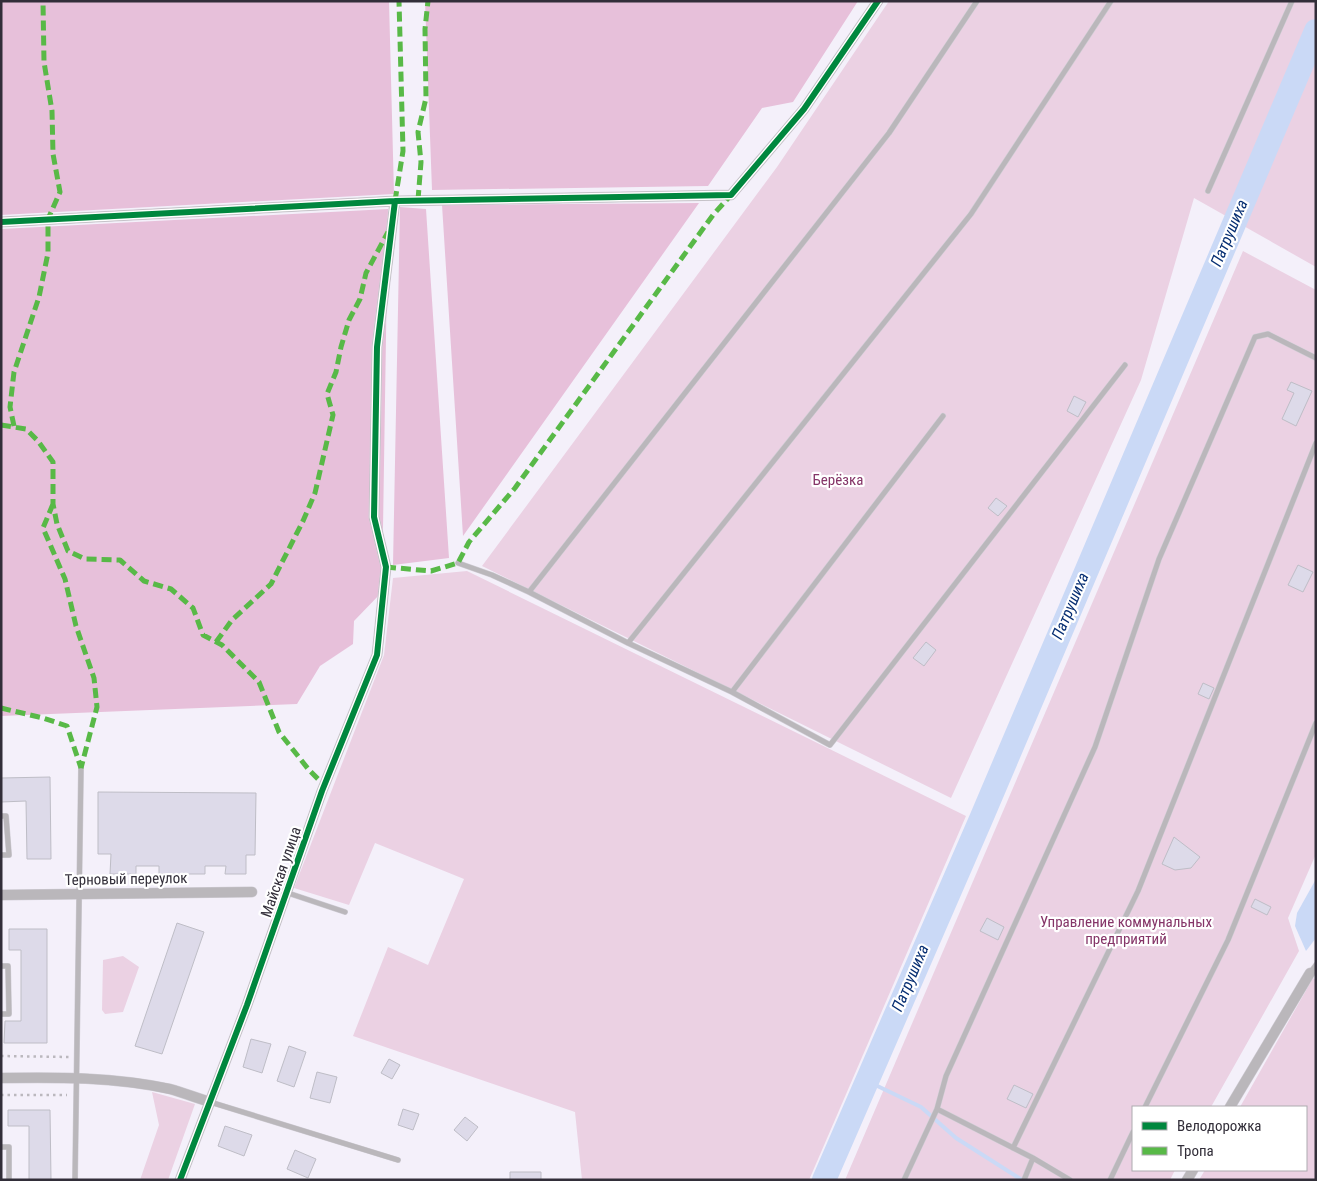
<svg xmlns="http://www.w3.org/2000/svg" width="1317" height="1181" font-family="'Roboto Condensed',sans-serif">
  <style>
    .green { fill: #ebd1e3 }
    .forest { fill: #e7c0da }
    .water { fill: #cad9f6 }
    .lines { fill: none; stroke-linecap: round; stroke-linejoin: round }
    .stream { stroke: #cad9f6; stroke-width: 4 }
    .river { stroke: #cad9f6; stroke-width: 24 }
    .building { fill: #dddae9; stroke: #bebdc6 }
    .service-casing { stroke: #d1ced6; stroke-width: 6 }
    .minor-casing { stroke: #d1ced6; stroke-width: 11 }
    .path { stroke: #bbb8be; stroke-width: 2.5; stroke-dasharray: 2.5 4; stroke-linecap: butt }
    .service { stroke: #bab7bb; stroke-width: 5 }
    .minor { stroke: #bab7bb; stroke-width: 10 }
    .quiet { stroke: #58b947; stroke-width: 5; stroke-dasharray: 10 5; stroke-linecap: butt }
    .cycleway-casing { stroke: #fff; stroke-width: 9 }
    .cycleway { stroke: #00873e; stroke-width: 6 }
    .labels { text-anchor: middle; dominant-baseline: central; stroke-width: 4.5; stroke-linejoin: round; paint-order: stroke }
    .park-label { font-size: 15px; fill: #853568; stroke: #fff }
    .street-label { font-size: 15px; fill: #322e39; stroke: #fff }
    .water-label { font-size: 16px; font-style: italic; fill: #062e72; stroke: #fff }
  </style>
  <rect width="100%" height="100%" fill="#f4f0fa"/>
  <!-- green -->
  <path class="green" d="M889 1H1316V267L1194 198 1141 380 951 798 482 566 777 167Z
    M1243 251 1316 290V854L1288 918 1299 951 1211 1107H1133V1170H1175L1170 1180H845Z
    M467 571 966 816 809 1180H582L575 1112 353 1036 388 947 428 965 464 879 375 843 349 905 294 888 384 655 393 578Z
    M123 956 139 967 123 1012 105 1014 102 1010 103 960Z
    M1313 978 1316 980V1180H1199L1205 1170H1306V1107H1240Z
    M152 1092 195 1104 168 1180H140L159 1125Z"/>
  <!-- forest -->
  <path class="forest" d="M1 1H389L394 194 1 215Z
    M425 1H858L793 102 762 108 708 186 432 190Z
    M699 203 463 536 442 205Z
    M400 207 426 209 449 558 393 565Z
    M388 209 382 592 354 621 353 644 320 666 297 704 1 716V229Z"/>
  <!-- water -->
  <path class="water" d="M1316 879V938L1306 951 1295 926 1297 913Z"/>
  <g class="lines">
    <!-- stream -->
    <path class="stream" d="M867 1081 921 1107 956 1138 1022 1180"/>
    <!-- river -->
    <path class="river" d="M824 1180 981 819 1316 31"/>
  </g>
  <!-- building -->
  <path class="building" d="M1291 382 1312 391 1296 426 1282 419 1294 393 1287 390Z
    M1074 396 1086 402 1078 417 1067 411Z
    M996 498 1007 506 998 516 988 508Z
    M1298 565 1313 572 1303 592 1288 585Z
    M926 642 936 650 924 666 913 658Z
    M1203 683 1214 688 1209 699 1198 694Z
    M50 777 51 859H27L26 801 1 802V778Z
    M98 792 256 793 255 855H246V874H225L226 866H205V874H159V866H136V874H110L111 854H98Z
    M1174 837 1200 857 1191 868 1175 870 1162 864Z
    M1255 899 1271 907 1267 915 1251 907Z
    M987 918 1004 927 998 940 980 931Z
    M177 923 204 932 162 1054 135 1046Z
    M9 929H47V1043H4L5 1021H21V950H9Z
    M251 1039 271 1044 262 1073 243 1067Z
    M289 1046 306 1052 294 1087 277 1081Z
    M389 1059 400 1065 392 1079 381 1073Z
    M317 1072 337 1077 330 1103 310 1098Z
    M1014 1085 1033 1094 1026 1108 1007 1099Z
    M403 1109 419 1114 413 1130 398 1125Z
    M8 1110H50L51 1180H29V1126H8Z
    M465 1117 478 1127 467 1141 454 1130Z
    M225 1126 252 1135 244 1156 218 1146Z
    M295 1150 316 1159 308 1178 287 1169Z
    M510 1172H541V1180H510Z"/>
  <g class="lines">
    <!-- service casing -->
    <g class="service-casing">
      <path id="service" d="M1208 191 1292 1
        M458 563 492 575 529 592 628 643 732 692 830 745 1125 365
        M529 592 889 133 977 1
        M628 643 971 214 1111 1
        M732 692 943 416
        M1 816H6L9 855H1
        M288 893 345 912
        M1 966H8L9 1014H1
        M1310 973 1316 965
        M210 1102 398 1160
        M1145 1107 1228 940 1316 723
        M937 1109 1033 1158 1070 1180
        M1 1147H9V1180
        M1013 1148 1138 891 1316 443
        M75 1180 81 768
        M904 1180 937 1109 946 1076 1095 747 1159 559 1255 337 1268 334 1316 358
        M1024 1180 1033 1158
        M1110 1180 1133 1132"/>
    </g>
    <!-- minor casing -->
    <g class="minor-casing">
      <path id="minor" d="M1 222 395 201 731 195 804 109 878 1
        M1 895 252 892
        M1 1078C57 1077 115 1077 170 1089 184 1093 197 1098 210 1102
        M1230 1107 1310 973
        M180 1180 247 1005 322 791 377 655 386 567 374 517 377 347 395 201
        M1187 1180 1193 1170"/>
    </g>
    <!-- path -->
    <path class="path" d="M1 1056 69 1057
      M1 1095H67"/>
    <!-- service -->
    <use href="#service" class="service"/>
    <!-- minor -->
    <use href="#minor" class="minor"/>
    <!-- quiet -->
    <path class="quiet" d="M418 200 421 162 418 132 426 98 425 29 428 1
      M395 201 403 151 399 1
      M1 425 26 429 38 441 53 462V504L57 524 68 551 85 559 120 560 144 581 171 589 193 608 203 635 222 645 259 682 279 732 309 770 324 785
      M14 426 10 407 14 372 39 297 48 253V219L60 192 53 154 52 111 44 62 43 1
      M53 504 43 528 65 579 76 626 94 678 97 707 81 768
      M386 567 431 571 458 563 469 542 515 488 713 215 731 195
      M216 642 232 620 271 584 303 521 315 493 333 415 327 394 336 372 341 347 349 320 360 299 366 273 388 232
      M1 708 43 718 67 726 81 768"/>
    <!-- cycleway casing -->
    <g class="cycleway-casing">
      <path id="cycleway" d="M1 222 395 201 731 195 804 109 878 1
        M180 1180 247 1005 322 791 377 655 386 567 374 517 377 347 395 201"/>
    </g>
    <!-- cycleway -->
    <use href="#cycleway" class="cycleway"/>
  </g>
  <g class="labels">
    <!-- park labels -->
    <g class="park-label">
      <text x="838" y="480">Берёзка</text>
      <text x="1126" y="922">Управление коммунальных<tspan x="1126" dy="17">предприятий</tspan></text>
    </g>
    <!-- street labels -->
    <g class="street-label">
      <text transform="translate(281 872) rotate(-71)">Майская улица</text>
      <text transform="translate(126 879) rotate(-1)">Терновый переулок</text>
    </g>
    <!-- water labels -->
    <g class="water-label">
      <text transform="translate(1229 233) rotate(-67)">Патрушиха</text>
      <text transform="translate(1070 606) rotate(-67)">Патрушиха</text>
      <text transform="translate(910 978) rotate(-67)">Патрушиха</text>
    </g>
  </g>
  <!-- border -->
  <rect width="1317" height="1181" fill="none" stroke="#322e39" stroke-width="5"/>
  <!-- legend -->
  <rect x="1132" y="1106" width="175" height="65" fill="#ffffff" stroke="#adabb0"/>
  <rect x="1142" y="1122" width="25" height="8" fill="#00873e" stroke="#adabb0"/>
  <text x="1177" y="1131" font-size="15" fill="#322e39">Велодорожка</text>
  <rect x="1142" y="1147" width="25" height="8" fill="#58b947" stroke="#adabb0"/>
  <text x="1177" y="1156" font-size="15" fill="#322e39">Тропа</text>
</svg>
